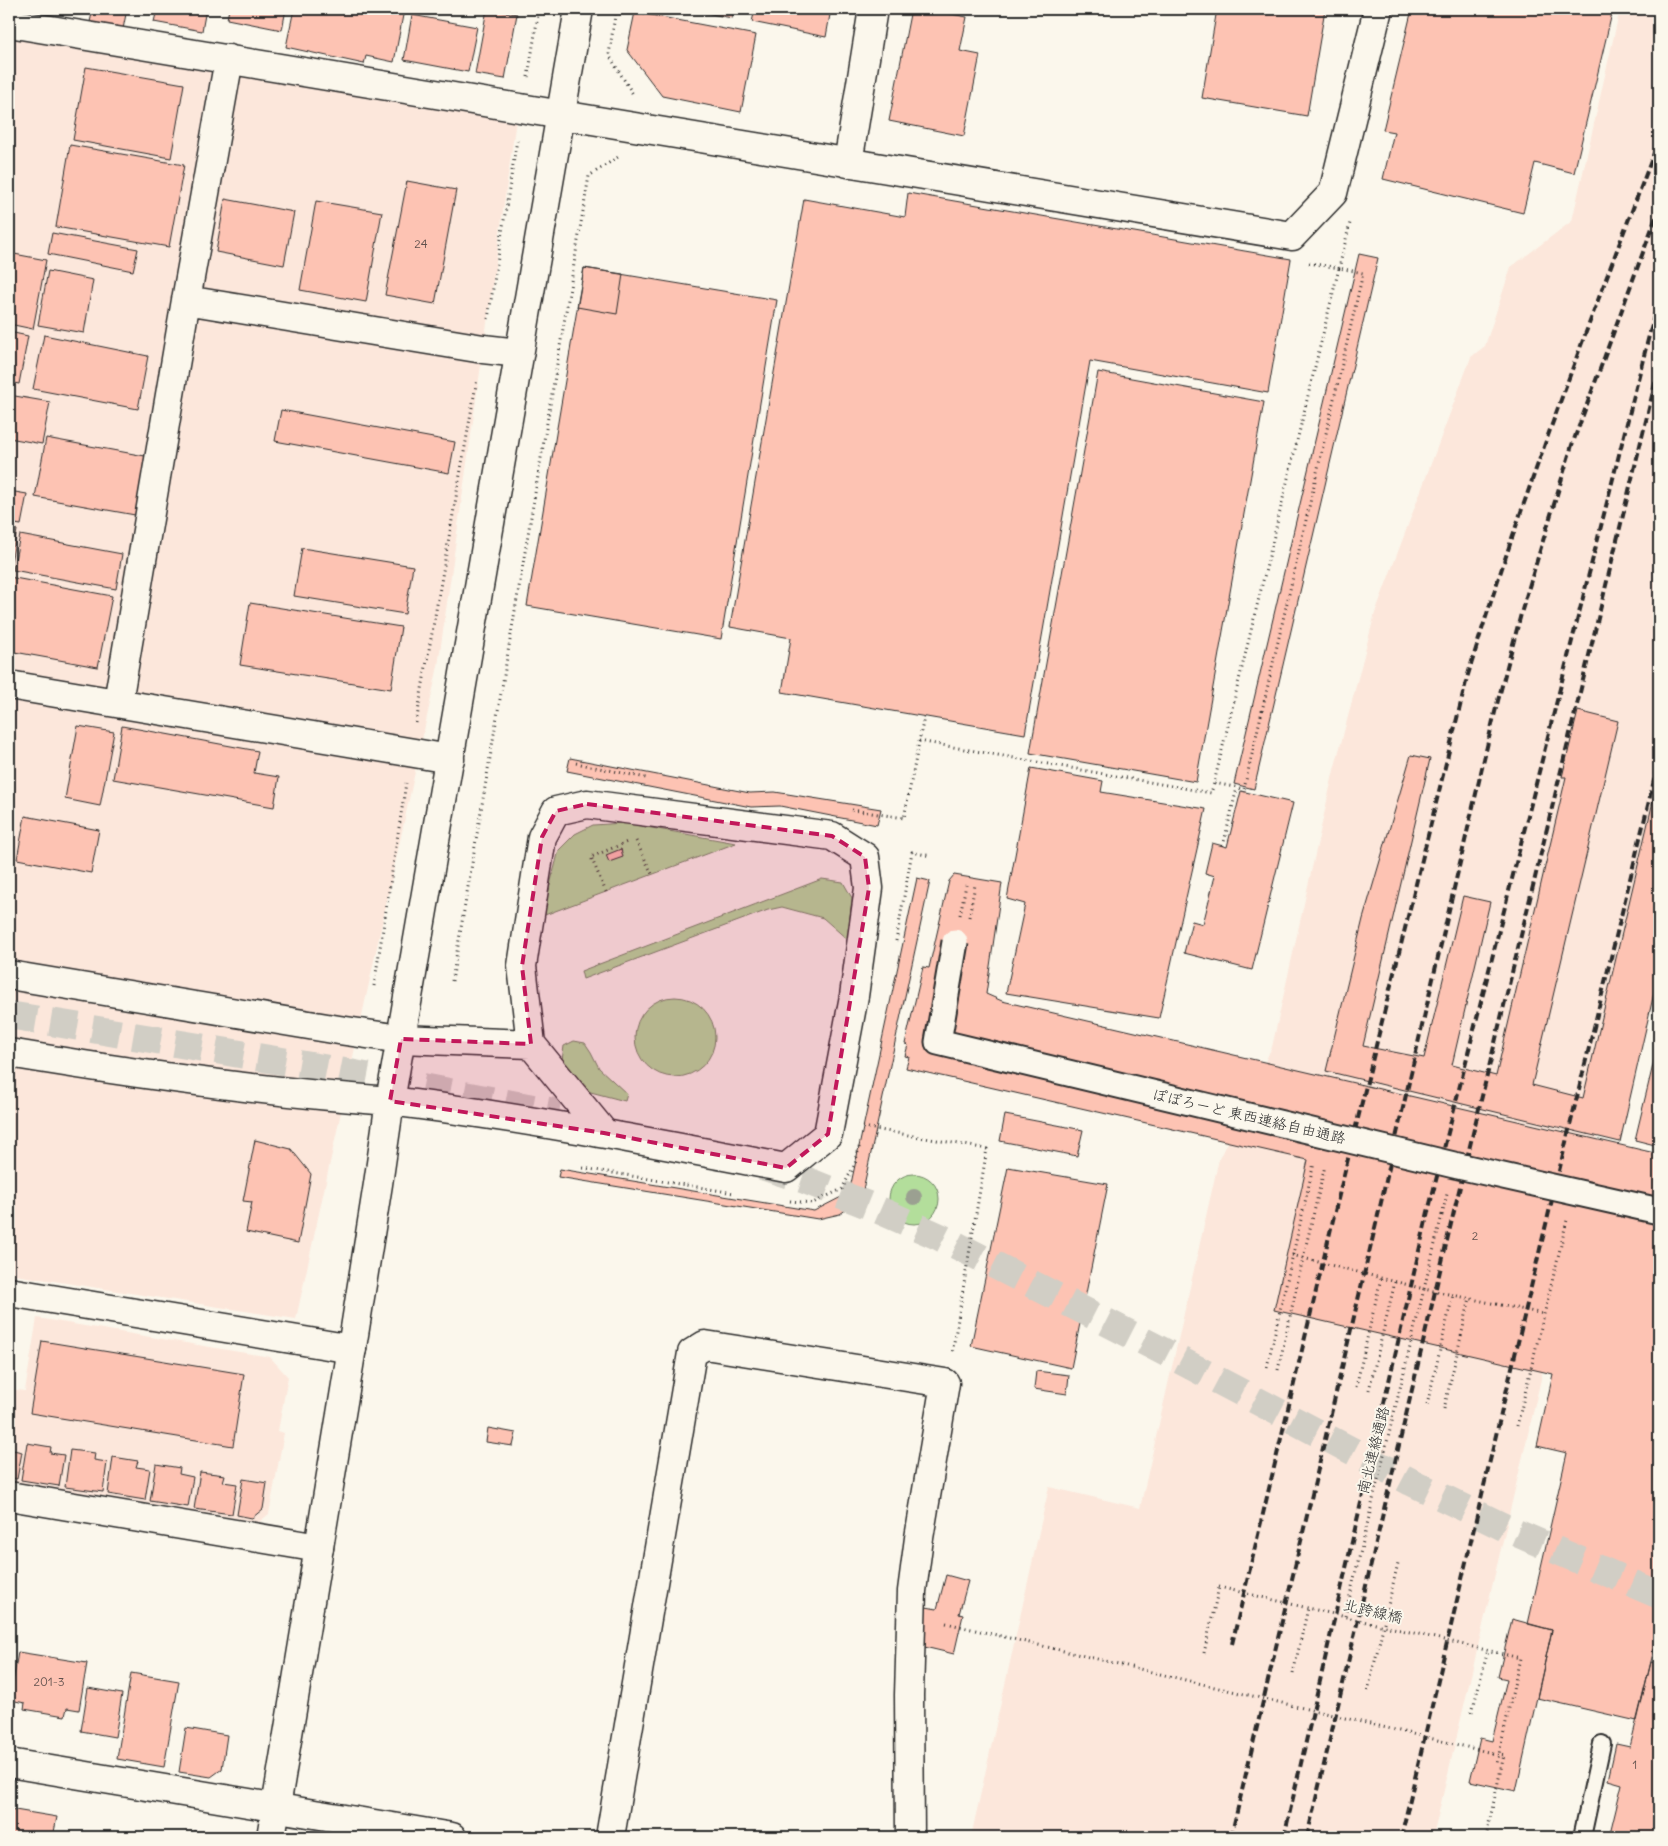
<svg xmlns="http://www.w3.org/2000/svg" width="1668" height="1846" font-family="Delius,'Klee One',sans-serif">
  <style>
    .built { fill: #fce7db }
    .green { fill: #b3de9b; stroke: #6f8463 }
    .building { fill: #fdc3b3; stroke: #2b2b2b }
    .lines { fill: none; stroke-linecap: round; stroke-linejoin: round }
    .motorway-tunnel { stroke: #d1cec5; stroke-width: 28; stroke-dasharray: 28 14; stroke-linecap: butt }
    .service-casing { stroke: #2b2b2b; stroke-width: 20 }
    .minor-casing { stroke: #2b2b2b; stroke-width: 31 }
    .tertiary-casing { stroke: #2b2b2b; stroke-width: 31 }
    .path { stroke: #2b2b2b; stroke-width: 3; stroke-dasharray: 1 4; stroke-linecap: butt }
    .service { stroke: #fbf7ec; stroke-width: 16 }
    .minor { stroke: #fbf7ec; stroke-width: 28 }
    .tertiary { stroke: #fbf7ec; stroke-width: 28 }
    .rail { stroke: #2b2b2b; stroke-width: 4; stroke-dasharray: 8 4; stroke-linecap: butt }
    .pedestrian-bridge-casing { stroke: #2b2b2b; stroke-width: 29; stroke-linecap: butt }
    .path-bridge { stroke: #2b2b2b; stroke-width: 3; stroke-dasharray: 1 4; stroke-linecap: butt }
    .pedestrian-bridge { stroke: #fbf7ec; stroke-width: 25 }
    .tree { fill: #9ba091 }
    .marked { fill: #c2185b; fill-opacity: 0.2; stroke: #c2185b; stroke-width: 4; stroke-dasharray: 10 6; stroke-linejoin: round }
    .labels { text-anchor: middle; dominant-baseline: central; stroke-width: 4; stroke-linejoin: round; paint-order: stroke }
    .number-label { font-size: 12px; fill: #60514d }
    .street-label { font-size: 15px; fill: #2b2b2b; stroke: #fbf7ec }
  </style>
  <rect width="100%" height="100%" fill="#fbf7ec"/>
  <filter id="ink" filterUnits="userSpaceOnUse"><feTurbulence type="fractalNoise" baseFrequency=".02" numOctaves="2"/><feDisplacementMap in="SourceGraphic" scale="10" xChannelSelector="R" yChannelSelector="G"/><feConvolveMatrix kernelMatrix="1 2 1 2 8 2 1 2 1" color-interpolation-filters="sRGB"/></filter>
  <g filter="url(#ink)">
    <!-- built -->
    <path class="built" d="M1620 9H1659V890L1612 1078 1433 1837H971L1049 1487 1140 1508 1219 1159 1272 1047 1333 774 1375 613 1471 357 1485 346 1511 267 1572 221Z
      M9 30 517 113 438 666 296 1319 9 1274Z
      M37 1318 270 1357 288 1377 278 1431 284 1433 269 1514 259 1522 9 1481V1389L25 1391Z"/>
    <!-- green -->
    <path class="green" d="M624 823 736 843 542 916 559 850 575 834 593 825Z
      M822 879 843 882 852 898 848 940 823 918 782 907 768 910 583 979 581 971Z
      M635 1037a40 40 0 1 1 80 0a40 40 0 1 1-80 0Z
      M574 1041 585 1043 591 1052 599 1068 627 1094 625 1101 583 1090 561 1067 564 1046Z
      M889 1199a25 25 0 1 1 50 0a25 25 0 1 1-50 0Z"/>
    <!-- building -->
    <path class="building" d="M93 9H127L123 29 90 22Z
      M157 9H206L202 31 154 22Z
      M229 9H286L282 30 227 19Z
      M294 9H397L404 10 394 62 366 56 364 64 286 47Z
      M487 9 517 14 505 79 475 74Z
      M684 9H734L732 18Z
      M755 9H831L826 37 752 22Z
      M911 9H925L967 17 960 51 980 55 964 136 889 121Z
      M1217 9H1325L1307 116 1202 98Z
      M1412 9H1613L1574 173 1535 163 1523 213 1383 179 1394 132 1383 130Z
      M635 12 756 35 741 112 662 96 627 50Z
      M412 15 477 27 468 72 404 60Z
      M86 67 184 84 171 158 73 140Z
      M70 145 184 165 169 247 56 227Z
      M407 181 456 190 435 304 385 295Z
      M908 193 1291 259 1268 393 1090 361 1025 734 782 692 791 638 730 627 804 199 905 217Z
      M225 199 294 212 284 265 216 252Z
      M316 201 382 212 366 302 300 290Z
      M52 233 138 249 133 271 48 254Z
      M9 253 46 260 33 329 9 324Z
      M1359 254 1378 258 1254 789 1234 784Z
      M584 268 777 300 721 639 527 606Z
      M584 268 623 274 617 314 577 307Z
      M48 271 93 280 84 333 38 325Z
      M9 332 28 336 19 384 9 382Z
      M44 335 148 356 138 409 33 389Z
      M1098 372 1264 402 1196 782 1030 753Z
      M9 395 50 402 42 444 9 438Z
      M281 410 455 442 449 473 275 441Z
      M46 438 145 456 135 515 35 497Z
      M9 491 27 494 21 525 9 523Z
      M9 528 17 530 10 568H9Z
      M20 535 122 554 116 589 13 570Z
      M302 548 413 566 405 614 294 596Z
      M9 577 112 596 98 667 9 651Z
      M250 603 401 627 391 689 240 665Z
      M1578 711 1618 721 1532 1085 1583 1098 1659 776V971L1620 1142 1326 1071 1363 919 1411 755 1430 759 1363 1046 1424 1058 1463 896 1490 902 1452 1065 1496 1076 1566 777H1562Z
      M78 726 114 732 100 806 65 799Z
      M122 726 258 751 254 773 279 777 274 807 113 779Z
      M570 758 750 793 775 792 881 809 877 825 780 806 751 807 567 771Z
      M1031 768 1103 781 1101 792 1206 809 1159 1018 1006 993 1025 904 1007 899Z
      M1241 791 1293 803 1252 970 1184 953 1192 921 1203 924 1215 876 1205 873 1212 843 1227 847Z
      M25 816 99 830 91 873 17 859Z
      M621 849 623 857 609 862 606 855Z
      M954 875 1002 883 986 994 1002 1001 1659 1154V1650L1654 1649 1637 1721 1537 1698 1552 1630 1528 1624 1567 1453 1537 1446 1553 1374 1274 1310 1308 1160 906 1068 909 1057 905 1056 908 1045 905 1044 923 967 929 968 949 881Z
      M917 878 930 881 861 1199 840 1214 818 1219 558 1177 560 1169 814 1211 849 1193Z
      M1659 1040V1146L1635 1140Z
      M1005 1115 1083 1130 1077 1156 1000 1141Z
      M255 1140 291 1149 311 1174 298 1243 246 1232 252 1202 243 1201Z
      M1008 1167 1108 1184 1071 1368 971 1346Z
      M42 1341 244 1374 233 1446 30 1413Z
      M1036 1371 1069 1375 1067 1394 1034 1389Z
      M488 1428 516 1433 513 1446 486 1442Z
      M27 1443 51 1447 50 1453 64 1455 59 1486 21 1480Z
      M9 1449 22 1452 17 1479 9 1477Z
      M70 1450 95 1453 94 1460 107 1462 103 1492 65 1487Z
      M113 1457 138 1461 136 1467 150 1469 145 1500 108 1494Z
      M156 1464 180 1468 179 1474 193 1477 188 1507 150 1501Z
      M200 1472 225 1475 223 1482 237 1484 232 1514 194 1509Z
      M243 1479 267 1483 263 1509 252 1518 237 1515Z
      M946 1575 968 1581 959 1614 963 1615 954 1654 916 1645 926 1607 937 1609Z
      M1512 1619 1552 1630 1516 1791 1470 1781 1480 1738 1492 1741 1507 1679 1498 1677Z
      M18 1652 87 1663 79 1710 67 1708 65 1716 24 1709 25 1703 10 1700Z
      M1651 1662 1659 1664V1837H1609L1622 1784 1608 1780 1616 1744 1630 1747Z
      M131 1673 179 1681 164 1767 117 1759Z
      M88 1688 122 1694 115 1737 81 1731Z
      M186 1728 227 1735 222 1769 211 1777 179 1772Z
      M9 1809 57 1817 53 1837H9Z
      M194 1831 215 1834 214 1837H193Z
      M146 1833 172 1837H145Z"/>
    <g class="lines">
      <!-- motorway-tunnel -->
      <path class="motorway-tunnel" d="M9 1015 323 1068 559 1113
        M762 1166 805 1180 870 1206 940 1237 1153 1346 1411 1482 1512 1531 1659 1595"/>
      <!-- service casing -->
      <g class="service-casing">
        <path id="service" d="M1582 1837 1602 1744"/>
      </g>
      <!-- minor casing -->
      <g class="minor-casing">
        <path id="minor" d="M9 23 562 115
          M848 163 873 9
          M186 300 229 59
          M9 685 450 759
          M118 702 186 300 483 349 519 353
          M401 1039 531 1044
          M390 1101C523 1117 655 1143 786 1168L828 1134 854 996 869 888 865 857 832 836 587 804 556 811 542 837 522 966 531 1044 604 1133
          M9 1292 352 1349
          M9 1496 319 1548
          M9 1763 452 1837
          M610 1837 692 1353 705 1345 945 1383 919 1538 912 1591 909 1695 910 1837"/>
      </g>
      <!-- tertiary casing -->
      <g class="tertiary-casing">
        <path id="tertiary" d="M562 115 1292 236 1333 193 1378 9
          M9 975 339 1030 401 1039
          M9 1053C135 1074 262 1092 390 1101
          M271 1837 349 1366 378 1184 390 1101 579 9"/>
      </g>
      <!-- path -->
      <path class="path" d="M616 9 609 55 634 96
        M528 77 539 9
        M1309 263 1339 268 1350 223
        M488 319 517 140
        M416 723 477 379
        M919 741 1211 793 1214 783 1339 268 1363 273 1244 789 1214 783
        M576 763 646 778
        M852 810 904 818 924 717
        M636 841 652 874
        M1223 846 1237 788
        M606 892 591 857 627 842
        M960 915 966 885
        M969 917 975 885
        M896 941 912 852 931 856
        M452 981 589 176 618 157
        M374 986 406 783
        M863 1127 987 1149 952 1354
        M583 1168 734 1193
        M790 1201 813 1203 842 1189 855 1164 860 1144
        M1442 1215 1447 1194
        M1292 1255 1303 1258
        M1267 1367 1314 1163
        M1278 1370 1303 1258 1325 1166
        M1356 1387 1381 1278
        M1369 1390 1395 1282
        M1427 1405 1453 1295
        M1444 1409 1470 1298
        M1517 1426 1567 1220
        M1204 1653 1219 1587
        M1293 1674 1308 1608
        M1368 1691 1398 1563
        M1472 1712 1488 1650
        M1486 1837 1504 1755 1492 1753"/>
      <!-- service -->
      <use href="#service" class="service"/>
      <!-- minor -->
      <use href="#minor" class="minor"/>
      <!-- tertiary -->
      <use href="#tertiary" class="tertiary"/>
      <!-- rail -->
      <path class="rail" d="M1232 1644 1337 1203 1467 678C1522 496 1591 318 1659 140
        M1231 1837 1379 1211 1495 712 1522 610 1572 445 1659 209
        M1284 1837 1428 1212 1659 296
        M1307 1837 1449 1232 1659 367
        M1401 1837 1540 1249 1659 760"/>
      <!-- pedestrian-bridge casing -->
      <g class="pedestrian-bridge-casing">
        <path id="pedestrian-bridge" d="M955 942 938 1042 1454 1165 1659 1211"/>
      </g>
      <!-- path-bridge -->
      <path class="path-bridge" d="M1303 1258 1424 1289 1442 1215
        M1219 1587 1520 1658 1497 1763
        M1345 1616 1424 1289 1544 1314
        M946 1623 1492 1753"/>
      <!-- pedestrian-bridge -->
      <use href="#pedestrian-bridge" class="pedestrian-bridge"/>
    </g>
    <!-- trees -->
    <circle class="tree" cx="914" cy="1197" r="8"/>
  </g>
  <!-- marked area -->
  <path class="marked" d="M587 804 832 836 865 857 869 888 828 1134 786 1168 604 1133 390 1101 401 1039 531 1044 522 966 542 837 556 811Z"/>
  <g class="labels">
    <!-- number labels -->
    <g class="number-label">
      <text x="421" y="243">24</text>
      <text x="1475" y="1235">2</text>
      <text x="49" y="1681">201-3</text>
      <text x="1635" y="1764">1</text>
    </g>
    <!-- street labels -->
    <g class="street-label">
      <text transform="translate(1249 1116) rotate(13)">ぽぽろーど 東西連絡自由通路</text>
      <text transform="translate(1373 1450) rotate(-76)">南北連絡通路</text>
      <text transform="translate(1373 1611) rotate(13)">北跨線橋</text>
    </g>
  </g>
  <!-- margin -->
  <rect width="1668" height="1846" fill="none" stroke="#fbf7ec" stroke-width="30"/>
  <rect x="15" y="15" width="1638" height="1816" fill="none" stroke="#2b2b2b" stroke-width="2" filter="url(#ink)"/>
</svg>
